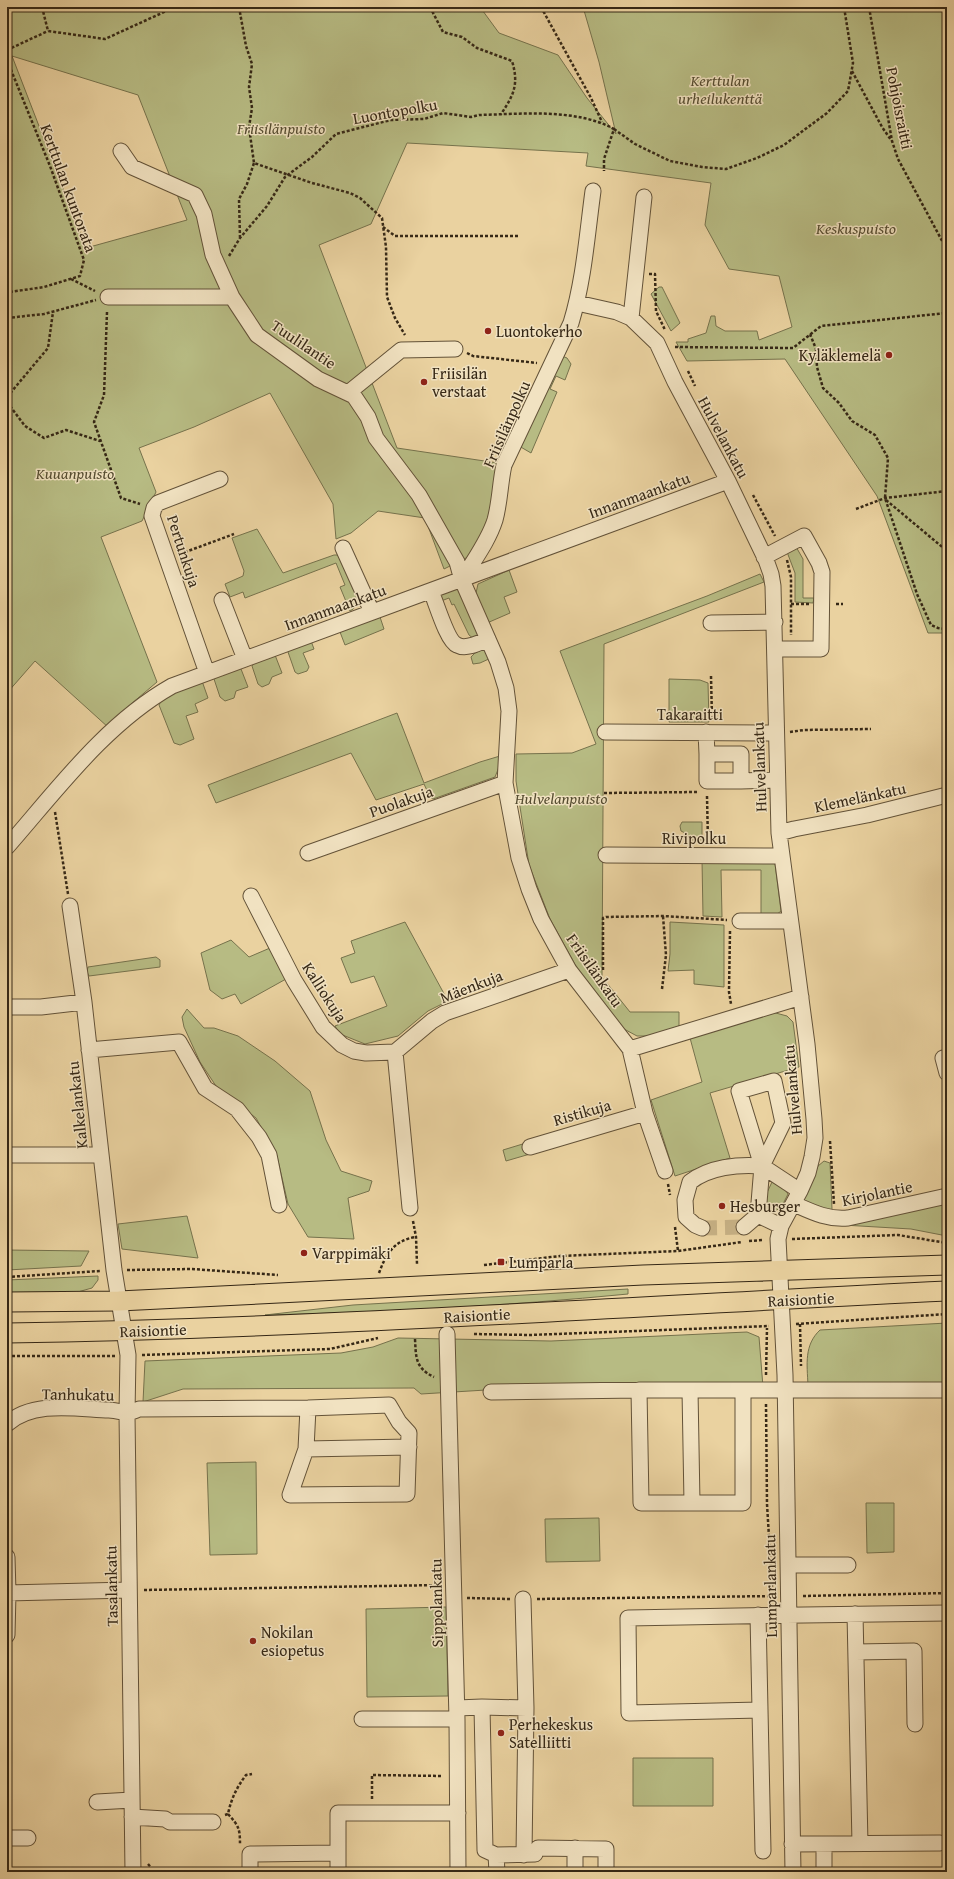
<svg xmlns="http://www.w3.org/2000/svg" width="954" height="1879" font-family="'Gentium Book Plus',serif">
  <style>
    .green { fill: #b7bb83; stroke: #76724c; fill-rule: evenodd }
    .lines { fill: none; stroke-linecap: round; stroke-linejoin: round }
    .minor-tunnel { stroke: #c6b084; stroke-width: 15; stroke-dasharray: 15 8; stroke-linecap: butt }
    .minor-casing { stroke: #635238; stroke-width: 17 }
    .major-casing { stroke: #362816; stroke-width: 21 }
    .path { stroke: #362816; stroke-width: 2.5; stroke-dasharray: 3 2; stroke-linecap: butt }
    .minor { stroke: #f1e2c1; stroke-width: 15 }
    .major { stroke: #ead2a0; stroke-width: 19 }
    .poi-dot { fill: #8f2418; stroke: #f1e2c1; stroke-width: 1.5 }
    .labels { text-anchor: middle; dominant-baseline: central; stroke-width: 3; stroke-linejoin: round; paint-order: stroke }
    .park-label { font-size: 16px; font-style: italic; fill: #564d31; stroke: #f1e2c1 }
    .street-label { font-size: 16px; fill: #362816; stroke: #f1e2c1 }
    .poi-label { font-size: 16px; fill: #362816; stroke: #f1e2c1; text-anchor: start }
  </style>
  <rect width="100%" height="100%" fill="#ead2a0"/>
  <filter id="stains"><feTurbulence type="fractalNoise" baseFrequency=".005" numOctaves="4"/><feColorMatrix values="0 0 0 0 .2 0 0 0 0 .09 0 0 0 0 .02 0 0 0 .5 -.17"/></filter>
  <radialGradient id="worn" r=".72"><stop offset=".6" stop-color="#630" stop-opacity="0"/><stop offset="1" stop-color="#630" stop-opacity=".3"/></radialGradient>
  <!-- green -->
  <path class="green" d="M7 7H480L499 33 558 55 587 98 616 134 599 62 583 7H947V633H928L877 496 785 359 687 361 676 342H688V339L706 333 711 316H715L716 326 725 331H757L759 340 792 327 779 276 729 269 705 225 711 183 586 166 588 153 407 143 371 224 319 245 397 448 498 463 488 524 470 556 444 569 425 518 378 511 351 533 336 539 333 504 270 393 194 427 139 448 156 492 142 521 101 537 157 682 131 704 109 728 35 661 7 693ZM12 56 138 95 187 220 86 248Z
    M659 287H662L680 323 671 331 651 294Z
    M562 356 567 358 571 364 565 380 556 376 550 389 557 392 531 453 519 446Z
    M257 529 283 573 334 555H338L358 597C357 604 356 608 350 611L340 587 345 585 336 563 245 598 243 592 230 597 225 584 243 576 244 571 232 538Z
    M795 545 803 559V598H814L813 603 795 602V573L787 552Z
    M509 570 517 592 504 597 510 613 487 623 476 593 478 584Z
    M760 574 764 582 604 644 602 977 630 1012H679V1026L652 1036H637L624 1029 577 968 550 919 529 865 516 781V754L572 753 596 744 560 651 707 596Z
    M449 588 458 589 479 635 474 639 469 635 454 604 452 605 449 598 441 601 440 591Z
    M379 614 384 629 345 645 340 632Z
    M311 641 314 649 303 653 309 667 307 671 298 674 295 672 288 652 289 647Z
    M483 649 489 651 491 658 480 663 473 664 471 657 475 653Z
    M275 655 282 673 272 677 269 684 262 687 258 684 252 666 256 660Z
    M237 667 241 669 248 687 236 691 234 698 225 701 220 697 214 679 217 674Z
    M669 679 700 680 708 683 709 722H669Z
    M202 681 208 698 195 704 198 712 186 716 194 739 180 745 174 743 159 705 163 697Z
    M397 713 424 783 480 762 500 756 501 762 495 777 433 799 430 797 424 784 376 800 351 753 216 803 208 785Z
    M682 822H702V840H685V833L681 831 680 826Z
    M702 860 768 862 775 864 781 911 776 915 761 916V870H721L722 917 703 916Z
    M405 922 448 1001 428 1011 398 1036 365 1044 340 1034 335 1026 387 1006 374 976 351 983 341 958 355 953 351 941Z
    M670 922 724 925V987L694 984V970L668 971 670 954Z
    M231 940 249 957 270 948 286 979 241 1004 235 994 222 999 210 990 201 953Z
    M156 957 160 960V967L89 976 87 972 88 967Z
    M187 1009 204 1028H214L238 1036 275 1061 310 1091 326 1140 341 1171 372 1181 369 1191 348 1198 354 1239 308 1237 288 1204 277 1156 256 1118 218 1089 200 1062 184 1027 182 1017Z
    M772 1012 787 1016 793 1022 799 1067 710 1093 730 1158 675 1176 651 1100 702 1082 690 1038Z
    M526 1143 530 1154 506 1161 503 1150Z
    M824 1161 830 1163 832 1209 828 1213 806 1205 804 1199 818 1166Z
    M772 1182 783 1187 788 1194 783 1204 775 1212 769 1211 764 1206V1199Z
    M947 1202V1236L911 1229 843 1225Z
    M187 1216 198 1258 122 1249 118 1224Z
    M7 1250 89 1251 81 1266 7 1270Z
    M98 1276V1280L92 1288 74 1293 7 1294V1280Z
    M628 1289V1294C507 1306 386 1312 265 1315L353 1305Z
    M947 1323 946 1383 808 1385C807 1364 804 1345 820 1330Z
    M747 1332 759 1337 763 1387 486 1390 421 1394 414 1388 183 1389 143 1402 145 1361 341 1353 373 1347 398 1338 551 1341Z
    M256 1462 257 1554 210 1555 207 1463Z
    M866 1503H894V1552L867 1553Z
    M599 1518 600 1561 546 1562 545 1519Z
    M446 1607 448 1696 367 1697 366 1609Z
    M633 1758H713V1806H633Z"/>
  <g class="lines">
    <!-- minor-tunnel -->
    <path class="minor-tunnel" d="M702 1228 744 1227"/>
    <!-- minor casing -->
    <g class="minor-casing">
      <path id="minor" d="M121 151 132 167 195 195 204 214 213 255 232 297
        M108 297H232L257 335 318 379 354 396 368 417 376 438 419 495 457 562 462 580 498 662 506 688 509 711 505 783 519 858 529 889 541 919 569 970 630 1049 801 997
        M577 303 617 312 631 318 657 343 675 382 728 481 766 560 771 574 773 586 779 833 807 1044 814 1119 815 1138 812 1157 808 1173 800 1191 781 1226 778 1239 785 1375 793 1872
        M631 318 644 197
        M348 393 401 350 455 349
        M343 548 372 612
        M764 557 804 536 819 563 822 572 821 649H775
        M462 580C473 561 488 542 495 520 500 502 500 483 504 465L571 323C584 280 587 235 593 191
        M431 591C436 602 447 641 457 645 466 650 479 643 488 639
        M222 600 245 659
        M711 623 775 622
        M207 673 152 516 154 508 158 503 220 479
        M605 732 776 733
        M706 732 707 754H741V781L777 780
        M707 754V781H741
        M779 833 794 829 867 815 947 795
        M7 847C57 790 105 724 172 686L728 481
        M308 853 505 783
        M606 855 782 856
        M251 896 294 980 323 1027 342 1045 354 1051 366 1053 395 1052 410 1208
        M70 906 84 1002 114 1270 128 1355 127 1414 133 1872
        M740 921H790
        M7 1007H41L84 1002
        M630 1049 645 1113 665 1171
        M89 1050 179 1042 205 1088 237 1109 259 1137 269 1155 279 1205
        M395 1052 432 1021 445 1013 569 970
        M943 1058 947 1073
        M530 1147 645 1113
        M7 1155H101
        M794 1204C812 1212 828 1220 848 1218L947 1196
        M781 1226 758 1215 762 1166 739 1091 774 1081 783 1123 762 1166 800 1191
        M744 1227 758 1215
        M702 1228 695 1225 686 1217 685 1200 690 1182C709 1167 738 1164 762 1166
        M447 1334 457 1719 458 1872
        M639 1390 641 1503H743V1391
        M690 1390 692 1503
        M491 1392 639 1390H947
        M7 1424C33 1400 78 1409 109 1410 125 1411 123 1416 139 1409L308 1408 389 1405 399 1422 409 1433 407 1494 290 1495 306 1449 308 1408
        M306 1449 409 1447
        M7 1557 8 1593 7 1635
        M788 1565H848
        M7 1593 129 1590
        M855 1614 860 1844
        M758 1615 760 1710 629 1713 628 1618C734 1616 841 1614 947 1613
        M856 1652 914 1651 915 1724
        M482 1707 526 1708 523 1599
        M457 1708 482 1707 485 1850 496 1855
        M760 1710 763 1851
        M362 1719H457
        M97 1802 132 1800
        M132 1817 165 1819 170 1822H213
        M7 1838H28
        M792 1844 940 1843
        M824 1844V1872
        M538 1848 606 1849V1872
        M575 1848V1872
        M338 1853V1813H458
        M524 1855 526 1708
        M250 1872V1854L338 1853V1872
        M497 1872 496 1855 535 1854"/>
    </g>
    <!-- major casing -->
    <g class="major-casing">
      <path id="major" d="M7 1302 119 1301 643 1275 947 1265
        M7 1333C321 1328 634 1306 947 1291"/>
    </g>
    <!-- path -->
    <path class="path" d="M42 7 48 31 105 39 175 7
      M239 7 246 46 252 64 249 87 252 108 249 127 254 163 312 183 350 193 360 198 382 218 386 247 387 297 395 318 405 335
      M430 7 443 32 462 37 477 48 512 61C519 84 514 95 501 114
      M541 7 591 98 602 122
      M869 7 892 141 898 159 947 250
      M7 50 48 31
      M7 60 50 166 84 260 80 276 44 287 10 292 7 291
      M852 71 882 127 891 140
      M614 129 635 144 670 161 702 167 726 169 757 158 784 145 827 113 848 91 853 63 844 7
      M383 227 395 236H518
      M240 238 239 199 247 184 254 163
      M229 256 240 238 267 206 285 177 312 157 336 134 391 120 424 119 443 113 471 117 479 115C521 114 576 108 614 129L604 159V171
      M649 274H655L656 311 665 330
      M71 279 95 291
      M107 312 104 395 94 422 121 498 140 504
      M7 318 44 314 96 300
      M810 334 816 349 817 367 823 388 839 403 852 421 875 435 888 458 885 498 917 594 931 625 938 628 947 629
      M675 347 793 348 821 326 947 313
      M467 353 473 356 537 363
      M688 371 695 386
      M7 397 48 348 53 312
      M7 402 25 426 44 438 66 430 100 441
      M753 495 775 536
      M886 500 947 551
      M856 509 885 498 947 491
      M180 554 234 534
      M787 560 791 577V635
      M791 604H809
      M836 604H843
      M711 676 712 718
      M790 732 804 730 871 729
      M604 793 698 792
      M707 796 708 843
      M55 812 68 894
      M730 931 729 992 731 1004
      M603 970V918L606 917 663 916 727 920
      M662 989 666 955 663 916
      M830 1141 834 1204
      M668 1184 670 1195
      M413 1221 416 1237 417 1264
      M675 1227 678 1251
      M792 1239 898 1235 947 1243
      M749 1241 763 1240
      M484 1265 560 1256 678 1251 742 1242
      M127 1270 192 1269 278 1275
      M379 1273C386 1254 394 1240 416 1237
      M7 1277 100 1271
      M796 1324 947 1314
      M800 1324 801 1366
      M474 1334 529 1335 769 1326
      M415 1339C416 1357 415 1368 434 1377
      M142 1355 330 1349 378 1338
      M7 1356H115
      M766 1375 767 1328
      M766 1404 767 1504 772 1587
      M144 1590 441 1585
      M803 1596 947 1593
      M467 1598 510 1599
      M537 1599 776 1596
      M372 1799V1775L443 1776
      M228 1814C239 1826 240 1829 240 1845
      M225 1815 228 1814C231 1799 237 1787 246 1775L252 1774
      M148 1864 155 1872"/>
    <!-- minor -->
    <use href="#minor" class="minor"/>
    <!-- major -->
    <use href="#major" class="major"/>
  </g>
  <!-- markers -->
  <g class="poi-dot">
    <circle cx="488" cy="331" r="4"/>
    <circle cx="889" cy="355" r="4"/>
    <circle cx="424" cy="382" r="4"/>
    <circle cx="722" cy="1206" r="4"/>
    <circle cx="304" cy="1253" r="4"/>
    <rect x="497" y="1258" width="8" height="8" rx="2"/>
    <circle cx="253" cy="1641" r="4"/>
    <circle cx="501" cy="1733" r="4"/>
  </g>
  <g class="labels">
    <!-- park labels -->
    <g class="park-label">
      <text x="720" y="80">Kerttulan<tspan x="720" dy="18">urheilukenttä</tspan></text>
      <text x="281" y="128">Friisilänpuisto</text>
      <text x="856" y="228">Keskuspuisto</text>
      <text x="75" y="473">Kuuanpuisto</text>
      <text x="561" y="798">Hulvelanpuisto</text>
    </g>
    <!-- street labels -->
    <g class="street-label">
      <text transform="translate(900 108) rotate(79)">Pohjoisraitti</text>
      <text transform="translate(395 111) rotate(-10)">Luontopolku</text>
      <text transform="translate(69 188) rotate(70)">Kerttulan kuntorata</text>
      <text transform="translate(304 344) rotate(34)">Tuulilantie</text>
      <text transform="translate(506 424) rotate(-66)">Friisilänpolku</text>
      <text transform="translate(724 437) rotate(62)">Hulvelankatu</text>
      <text transform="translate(639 495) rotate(-20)">Innanmaankatu</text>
      <text transform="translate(184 551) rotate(72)">Pertunkuja</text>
      <text transform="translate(335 607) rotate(-20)">Innanmaankatu</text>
      <text x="690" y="714">Takaraitti</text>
      <text transform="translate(759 767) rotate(-92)">Hulvelankatu</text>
      <text transform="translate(860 797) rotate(-12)">Klemelänkatu</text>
      <text transform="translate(401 801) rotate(-19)">Puolakuja</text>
      <text x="694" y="838">Rivipolku</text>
      <text transform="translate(595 970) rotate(55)">Friisilänkatu</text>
      <text transform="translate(471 986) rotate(-21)">Mäenkuja</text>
      <text transform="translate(325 992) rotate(57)">Kalliokuja</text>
      <text transform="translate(792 1090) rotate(-95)">Hulvelankatu</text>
      <text transform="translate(77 1105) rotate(-96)">Kalkelankatu</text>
      <text transform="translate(582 1112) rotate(-16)">Ristikuja</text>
      <text transform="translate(877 1193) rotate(-12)">Kirjolantie</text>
      <text transform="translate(801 1299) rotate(-3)">Raisiontie</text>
      <text transform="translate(477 1315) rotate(-3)">Raisiontie</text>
      <text transform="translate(153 1330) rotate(-2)">Raisiontie</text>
      <text transform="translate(78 1394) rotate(1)">Tanhukatu</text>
      <text transform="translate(111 1586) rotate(-91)">Tasalankatu</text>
      <text transform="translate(770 1586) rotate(-91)">Lumparlankatu</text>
      <text transform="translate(436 1603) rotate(-91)">Sippolankatu</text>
    </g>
    <!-- poi labels -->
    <g class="poi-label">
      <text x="496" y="331">Luontokerho</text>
      <text x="881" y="355" text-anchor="end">Kyläklemelä</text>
      <text x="432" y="373">Friisilän<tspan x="432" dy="18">verstaat</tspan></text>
      <text x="730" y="1206">Hesburger</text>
      <text x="312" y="1253">Varppimäki</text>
      <text x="509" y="1262">Lumparla</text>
      <text x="261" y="1632">Nokilan<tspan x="261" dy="18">esiopetus</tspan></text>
      <text x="509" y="1724">Perhekeskus<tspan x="509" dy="18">Satelliitti</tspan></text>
    </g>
  </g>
  <!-- margin -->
  <rect width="954" height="1879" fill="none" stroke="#ead2a0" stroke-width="24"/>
  <rect x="8" y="8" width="938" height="1863" fill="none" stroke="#362816" stroke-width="2"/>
  <rect x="12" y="12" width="930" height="1855" fill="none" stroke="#362816"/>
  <rect width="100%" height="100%" filter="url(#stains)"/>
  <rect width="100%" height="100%" fill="url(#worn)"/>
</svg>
